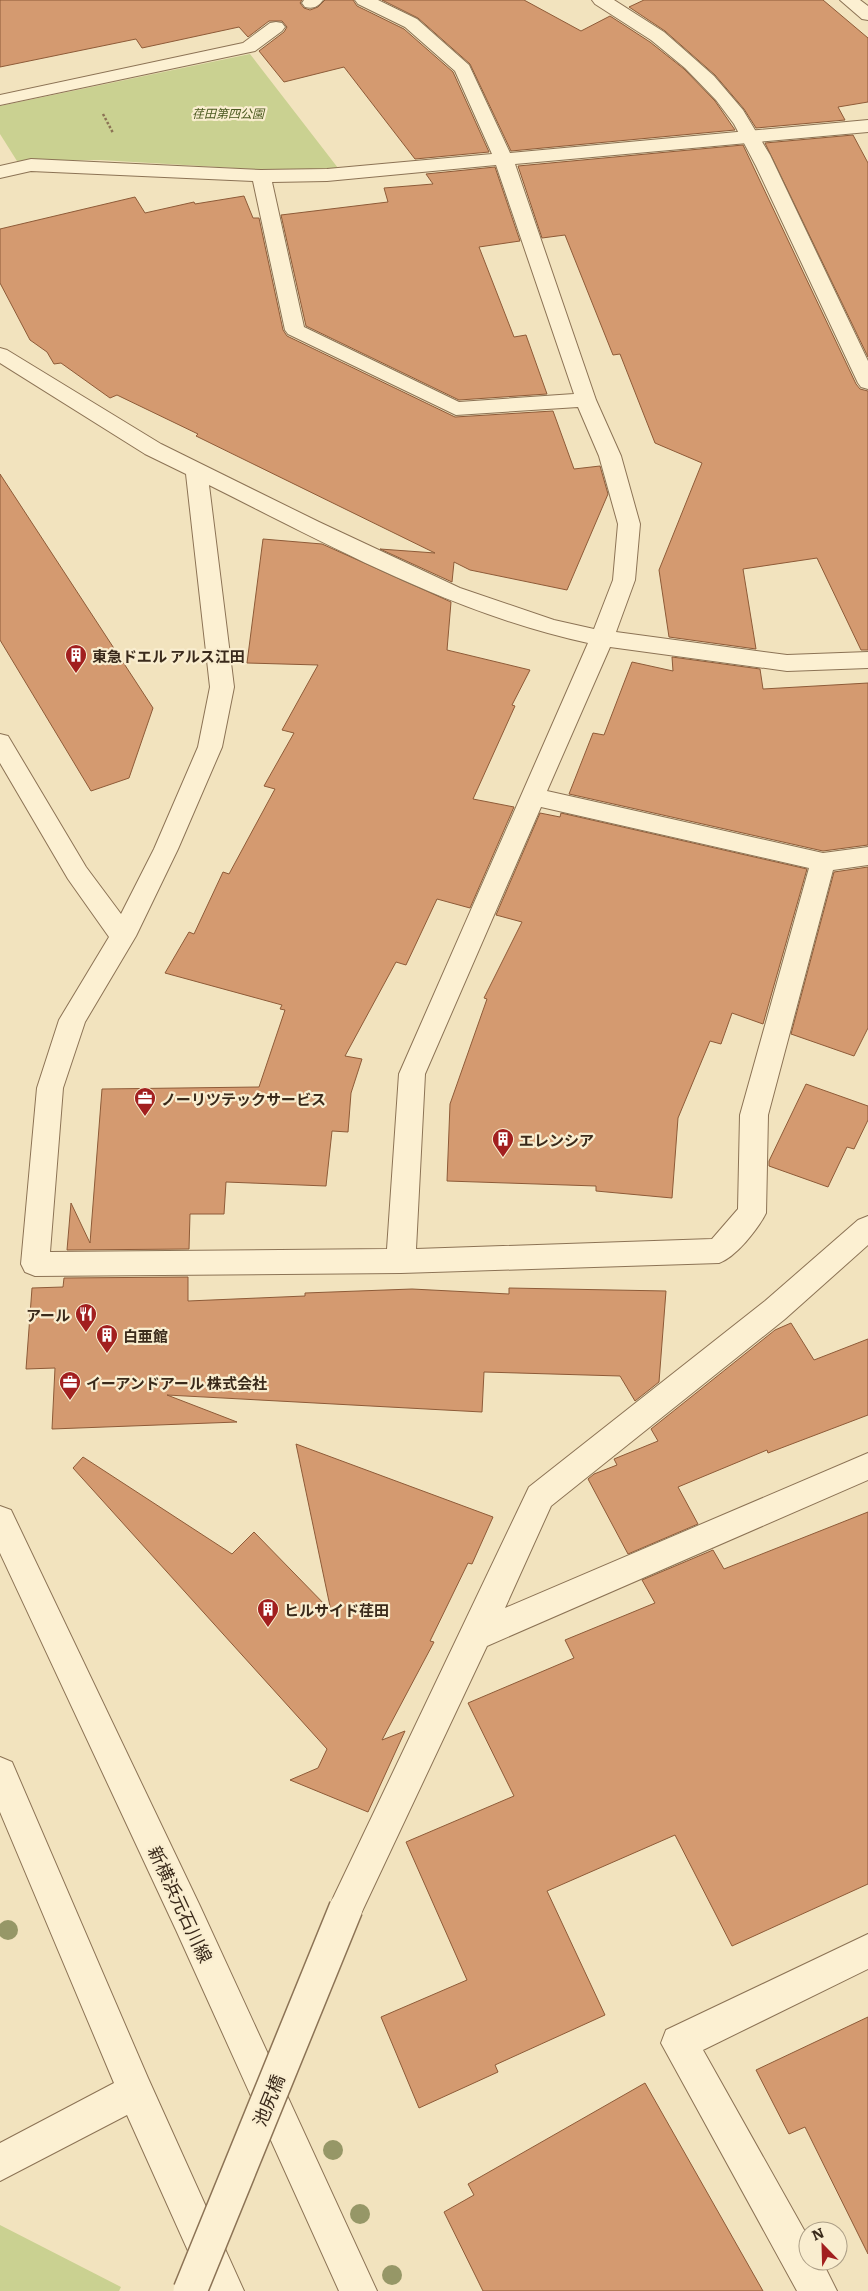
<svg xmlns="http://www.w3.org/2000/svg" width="868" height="2291" font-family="Literata,'Noto Sans JP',serif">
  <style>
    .green { fill: #cad191 }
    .building { fill: #d49a70; stroke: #8e5b38 }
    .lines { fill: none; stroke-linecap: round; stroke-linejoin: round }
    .minor-casing { stroke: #8c7355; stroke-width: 2 }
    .tertiary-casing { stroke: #8c7355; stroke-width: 2 }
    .path { stroke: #8c7355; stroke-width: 2.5; stroke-dasharray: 2.5 2; stroke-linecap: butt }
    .minor { fill: #fcf0d2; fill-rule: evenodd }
    .tertiary { fill: #fcf0d2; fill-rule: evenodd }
    .minor-bridge-casing { stroke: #8c7355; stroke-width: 36; stroke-linecap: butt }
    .minor-bridge { stroke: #fcf0d2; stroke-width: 33 }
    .tree { fill: #969767 }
    .labels { text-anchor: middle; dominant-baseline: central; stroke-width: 4.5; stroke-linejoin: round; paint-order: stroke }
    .far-park-label { font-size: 12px; font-style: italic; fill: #4a591f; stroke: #f9edcf }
    .poi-label { font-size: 15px; font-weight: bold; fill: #3a2a1b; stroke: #f9edcf; text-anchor: start }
    .near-street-label { font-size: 18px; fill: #3a2a1b; stroke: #f9edcf }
  </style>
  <rect width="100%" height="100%" fill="#f2e3be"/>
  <!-- green -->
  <path class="green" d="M250 54 338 168 286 171 100 160 17 161 0 134V106Z
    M0 2225 121 2287 119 2291H0Z"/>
  <!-- building -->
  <path class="building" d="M0 0H302L300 3 304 8 310 10 318 7 325 0H353L357 6 404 29 453 72 489 152 415 159 344 67 284 82 259 51 284 32 287 27 282 21H269L248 37 239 27 142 48 136 39 0 67Z
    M382 0H524L581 31 610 16 650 42 684 69 715 101 735 130 511 151 470 64 418 18Z
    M644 0H823L868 38V102L838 107 845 120 756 128 744 109 715 75 665 31 629 7Z
    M853 135 868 163V357L765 143Z
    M743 145 856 384 860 389 868 391V650H861L817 558 743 569 756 649 669 637 659 570 702 463 655 443 620 354 613 355 565 235 542 238 518 166Z
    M495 167 520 241 479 247 514 337 526 335 547 394 459 400 306 326 281 215 388 202 384 188 433 184 426 174Z
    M244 196 253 218H259L283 330 287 336 455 417 553 411 574 469 600 466 608 494 567 590 470 570 454 562 452 582 380 549 435 553 196 436 198 434 117 395 110 398 61 363 54 364 47 352 30 340 0 283V229L135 197 145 213 194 202 195 204Z
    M0 474 153 708 129 778 91 791 0 640Z
    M263 539 322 544 451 602 447 650 530 670 512 705 515 706 473 799 514 807 470 908 437 899 406 965 396 962 345 1056 362 1059 351 1093 348 1132 332 1131 326 1186 226 1182 224 1214H190L189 1249 67 1250 71 1203 90 1243 102 1089 259 1087 285 1010 280 1009 282 1005 165 973 189 932 194 934 223 872 229 874 275 789 264 786 294 733 282 730 318 665 247 663Z
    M672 657 760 669 763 689 868 683V845L823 851 569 794 593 733 604 735 632 662 673 671Z
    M540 813 560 817 561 813 807 869 763 1024 732 1013 721 1044 710 1041 678 1118 672 1198 596 1191V1186L447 1181 450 1104 487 999 484 998 522 922 496 915Z
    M868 867V1028L854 1056 791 1034 834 872Z
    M806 1084 868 1106V1120L854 1149 847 1147 828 1187 769 1166V1161Z
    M188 1277V1301L305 1296V1293L412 1289 509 1294V1288L666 1291 659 1382 635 1401 620 1376 484 1372 482 1412 167 1395 237 1422 52 1429 55 1368 26 1369 32 1288 63 1287 64 1278Z
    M791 1323 814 1360 868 1339V1415L768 1453 767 1450 678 1487 698 1524 628 1554 588 1479 594 1474 617 1465 614 1459 658 1441 651 1429 775 1330Z
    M296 1444 493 1517 472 1564 468 1563 430 1641 434 1642 382 1740 405 1731 368 1812 290 1780 318 1768 327 1749 73 1468 83 1457 232 1554 254 1532 331 1611Z
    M868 1512V1884L732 1946 675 1835 547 1891 605 2015 495 2065 498 2072 419 2108 381 2017 467 1980 406 1842 514 1796 468 1703 574 1658 565 1640 655 1603 642 1580 713 1550 724 1569Z
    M868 2017V2254L805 2127 789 2134 756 2070Z
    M645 2083 763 2291H483L444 2212 474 2195 468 2184Z"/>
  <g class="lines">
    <!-- minor casing -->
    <g class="minor-casing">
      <path id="minor" d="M304 0H323C318 7 313 9 305 7L302 3Z
        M355 0H378L417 19 469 65 510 153 868 120V132L515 164 596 400 621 456 640 524 635 580 616 632 787 655 868 652V668L787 671 610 647 547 791 823 853 868 847V865L833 870 768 1115 766 1213C758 1229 736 1257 719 1263L401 1273 35 1276 25 1272 21 1264 37 1088 59 1020 109 937 68 879 0 763V734L8 736 86 867 121 914 154 849 198 747 210 687 186 474 145 454 0 363V348L7 350 161 444 319 522 460 588 554 620 594 629 613 580 618 524 599 456 578 407 456 415 288 334 285 330 253 181 31 171 0 178V166L31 159 261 170 327 169 492 154 455 71 405 27 358 4ZM496 165 574 394 459 402 304 327 272 182 327 181ZM209 485C331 546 454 614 588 643L399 1074 387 1249 50 1252 63 1088 85 1022 136 936 178 849 222 747 234 687ZM541 807 809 868 740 1115 738 1209 712 1239 416 1249 425 1074Z
        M840 0H860L868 6V20L862 19Z
        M276 22 282 23 285 27 282 31 255 51 0 105V95L243 43 270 23Z
        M868 1216V1245L785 1319 551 1506 505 1608 868 1453V1480L487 1646 358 1920 346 1925 334 1920 329 1908 334 1896 529 1487 765 1301 858 1220Z
        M868 1934V1969L703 2050 808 2237V2261H822L837 2291H797L661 2043 666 2030Z"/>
    </g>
    <!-- tertiary casing -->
    <g class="tertiary-casing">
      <path id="tertiary" d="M592 0H614L664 32 714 76 743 110 770 155 868 361V389L861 387 858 383 756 166 734 124 716 100 685 68 651 40 595 4Z
        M0 1506 11 1510 200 1906 377 2291H339L176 1930 0 1553Z
        M0 1757 12 1762 148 2078 244 2291H206L127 2115 0 2181V2143L114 2083 0 1812Z"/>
    </g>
    <!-- path -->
    <path class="path" d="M103 114 113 133"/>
    <!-- minor -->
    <use href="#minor" class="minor"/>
    <!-- tertiary -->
    <use href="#tertiary" class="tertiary"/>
    <!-- minor-bridge casing -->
    <g class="minor-bridge-casing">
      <path id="minor-bridge" d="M190 2291 346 1908"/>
    </g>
    <!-- minor-bridge -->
    <use href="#minor-bridge" class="minor-bridge"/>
  </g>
  <!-- trees -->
  <g class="tree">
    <circle cx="8" cy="1930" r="10"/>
    <circle cx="333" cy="2150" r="10"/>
    <circle cx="360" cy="2214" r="10"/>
    <circle cx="392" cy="2275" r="10"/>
  </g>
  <!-- icons -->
  <defs>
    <g id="building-pin" transform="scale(1.125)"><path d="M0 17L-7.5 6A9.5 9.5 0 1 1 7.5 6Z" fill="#a21f1f" stroke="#f9edcf"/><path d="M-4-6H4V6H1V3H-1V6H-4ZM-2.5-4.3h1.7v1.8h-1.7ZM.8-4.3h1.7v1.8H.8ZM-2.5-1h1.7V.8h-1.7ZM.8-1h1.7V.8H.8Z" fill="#fff"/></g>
    <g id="office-pin" transform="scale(1.125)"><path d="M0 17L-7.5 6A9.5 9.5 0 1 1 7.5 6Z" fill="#a21f1f" stroke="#f9edcf"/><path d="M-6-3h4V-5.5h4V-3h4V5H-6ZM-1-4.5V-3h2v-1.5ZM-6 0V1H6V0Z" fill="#fff"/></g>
    <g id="restaurant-pin" transform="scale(1.125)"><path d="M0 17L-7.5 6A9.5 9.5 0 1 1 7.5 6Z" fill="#a21f1f" stroke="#f9edcf"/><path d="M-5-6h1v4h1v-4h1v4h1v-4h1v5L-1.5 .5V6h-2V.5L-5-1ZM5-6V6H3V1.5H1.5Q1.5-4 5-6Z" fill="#fff"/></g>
  </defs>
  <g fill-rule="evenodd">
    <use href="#building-pin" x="76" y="655"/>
    <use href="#office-pin" x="145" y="1098"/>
    <use href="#building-pin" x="503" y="1139"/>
    <use href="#restaurant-pin" x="86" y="1314"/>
    <use href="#building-pin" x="107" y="1335"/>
    <use href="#office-pin" x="70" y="1382"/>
    <use href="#building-pin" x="268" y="1609"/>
  </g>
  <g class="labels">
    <!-- far-park labels -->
    <g class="far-park-label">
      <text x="228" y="113">荏田第四公園</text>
    </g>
    <!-- poi labels -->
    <g class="poi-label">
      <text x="92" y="655">東急ドエル アルス江田</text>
      <text x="161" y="1098">ノーリツテックサービス</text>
      <text x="519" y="1139">エレンシア</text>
      <text x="70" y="1314" text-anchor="end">アール</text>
      <text x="123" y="1335">白亜館</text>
      <text x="86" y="1382">イーアンドアール 株式会社</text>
      <text x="284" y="1609">ヒルサイド荏田</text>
    </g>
    <!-- near-street labels -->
    <g class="near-street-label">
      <text transform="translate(181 1904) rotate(65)">新横浜元石川線</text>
      <text transform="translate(268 2100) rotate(-68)">池尻橋</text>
    </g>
  </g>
  <!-- north arrow -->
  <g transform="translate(823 2246) rotate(337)"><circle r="24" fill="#f9edcf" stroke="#ad9f87"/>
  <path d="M0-4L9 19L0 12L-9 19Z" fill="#a21f1f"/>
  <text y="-8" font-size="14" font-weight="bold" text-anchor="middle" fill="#3a2a1b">N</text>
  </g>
</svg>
